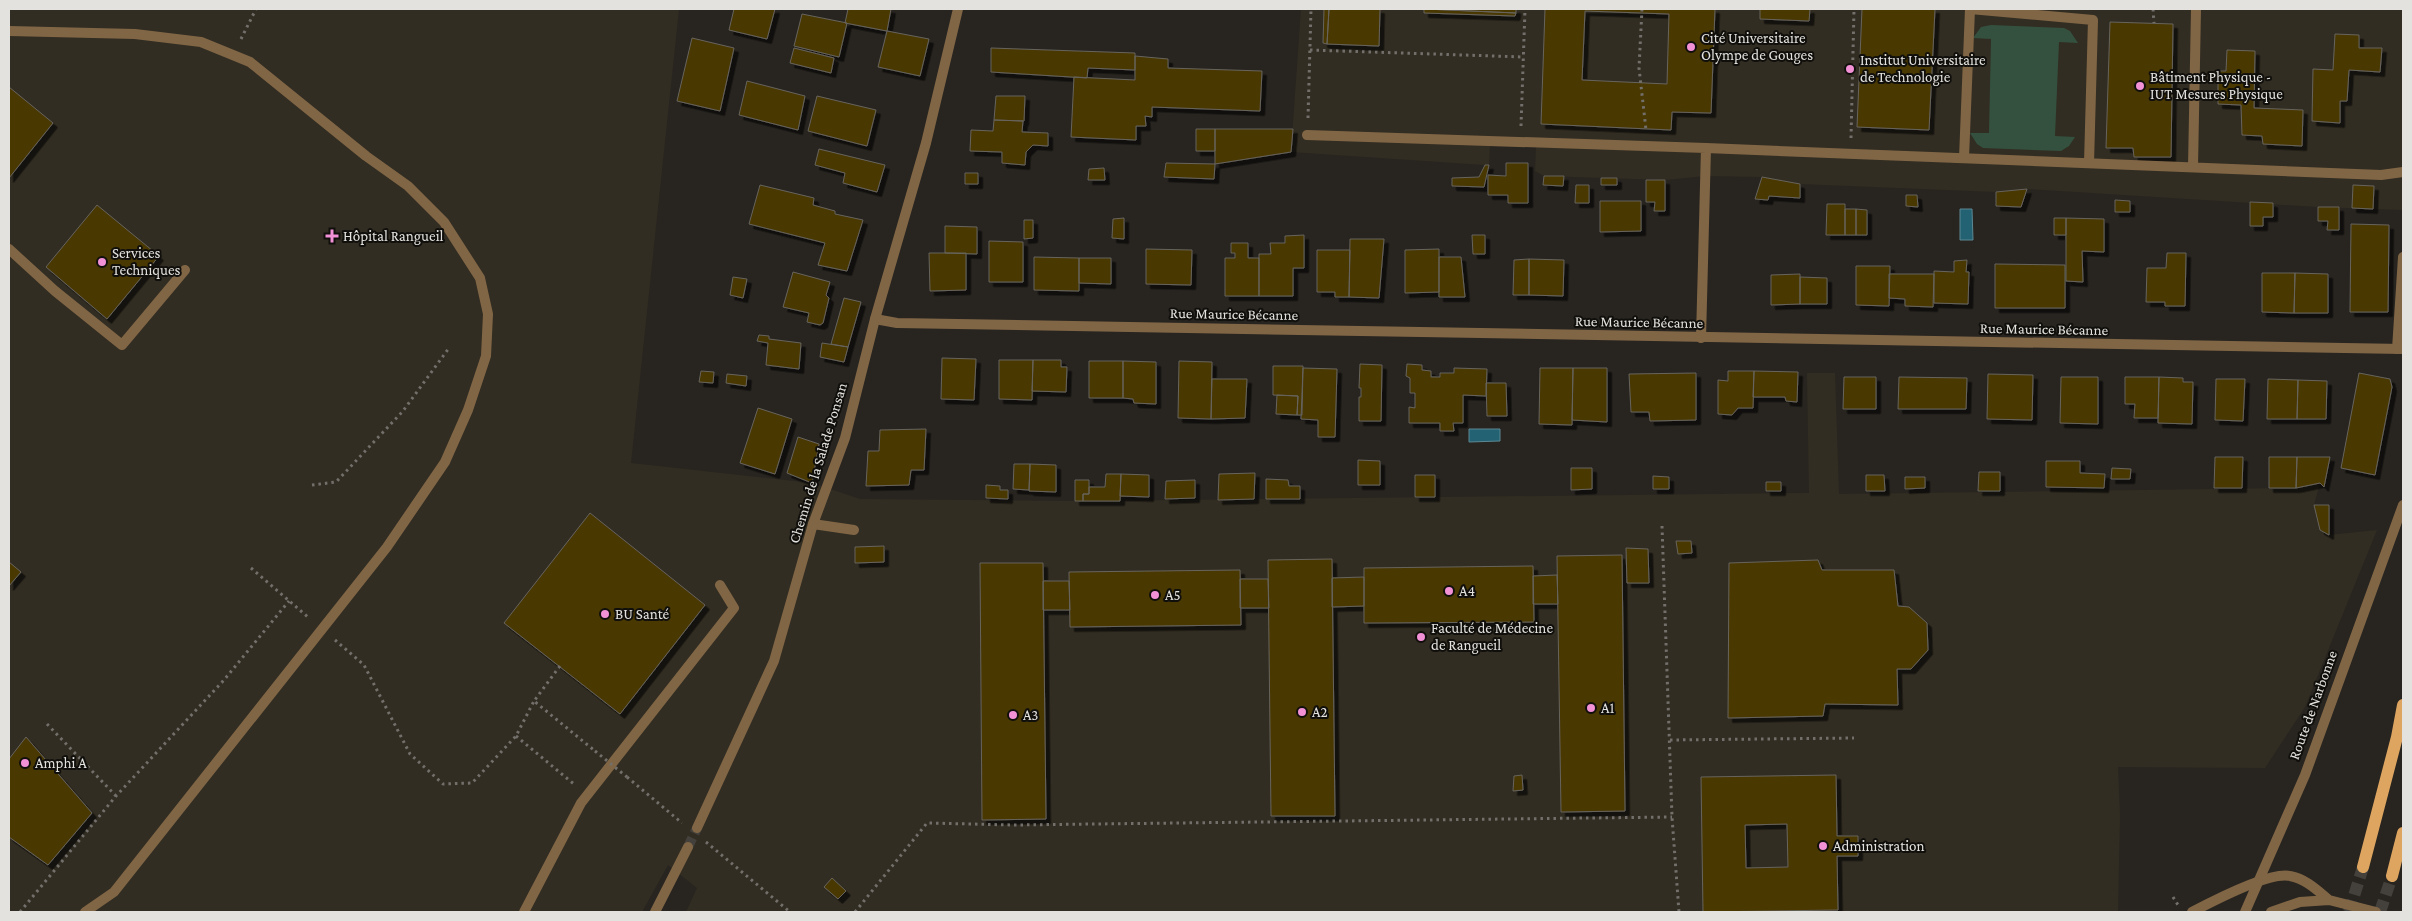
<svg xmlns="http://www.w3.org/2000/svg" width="2412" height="921" font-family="'Crimson Pro',serif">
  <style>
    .built { fill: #322d22 }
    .green { fill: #34513f }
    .water { fill: #226273; stroke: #5c8893 }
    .building { fill: #493703; stroke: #67645d; fill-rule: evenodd; filter: url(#shadow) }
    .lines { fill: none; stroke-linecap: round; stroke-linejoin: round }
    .tertiary-tunnel { stroke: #44413c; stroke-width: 10; stroke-dasharray: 10 5; stroke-linecap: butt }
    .primary-tunnel { stroke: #44413c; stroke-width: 12; stroke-dasharray: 12 6; stroke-linecap: butt }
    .path { stroke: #73706c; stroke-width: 3; stroke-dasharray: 2.5 4; stroke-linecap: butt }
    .service { stroke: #816646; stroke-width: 10 }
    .minor { stroke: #816646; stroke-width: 10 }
    .tertiary { stroke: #816646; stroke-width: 10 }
    .primary { stroke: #dea560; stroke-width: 12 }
    .path-bridge { stroke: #73706c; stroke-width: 3; stroke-dasharray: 2.5 4; stroke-linecap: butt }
    .poi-dot { fill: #f391d6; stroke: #100f0c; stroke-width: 2 }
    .labels { text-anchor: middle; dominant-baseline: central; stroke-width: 4; stroke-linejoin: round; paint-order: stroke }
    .poi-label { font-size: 15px; fill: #e4e2de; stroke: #100f0c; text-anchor: start }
    .street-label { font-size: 15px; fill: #e4e2de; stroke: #100f0c }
  </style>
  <defs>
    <filter id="shadow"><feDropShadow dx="4.5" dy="4.5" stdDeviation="0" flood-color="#0009"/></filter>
  </defs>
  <rect width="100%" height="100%" fill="#282520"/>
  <!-- built -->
  <path class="built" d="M9 9H679L631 463 812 483 860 499 1083 501 1809 493 1807 373H1835L1839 494 2296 488 2320 483 2314 505 2320 530 2329 535 2377 530 2305 707 2265 768 2118 767 2120 815 2118 912H686L697 888 668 865 642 912H9Z
    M1301 9H2403V210L2318 207 2027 189 1996 192 1800 184 1762 177 1705 176 1665 180 1544 176 1535 171 1536 147 1490 145 1489 165H1485L1291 152Z"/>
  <!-- green -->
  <path class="green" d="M1991 25 2064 28 2070 31 2078 43 2059 42 2055 136 2075 137 2069 146 2061 151 1983 148 1977 144 1970 133H1989L1991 39 1973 38 1981 27Z"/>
  <!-- water -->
  <path class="water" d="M1960 209H1972L1973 240H1960Z
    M1469 429H1500V441L1469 442Z"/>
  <!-- building -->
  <path class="building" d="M734 9H775L767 39 729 30Z
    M848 9H891L887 31 845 23Z
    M1324 9H1329L1327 44 1323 43Z
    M1329 9H1380L1379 46 1327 44Z
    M1424 9 1516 13 1515 16 1424 13Z
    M1425 9H1516V13Z
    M1545 9H1715L1711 113 1672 112 1671 130 1541 124ZM1585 11 1669 14 1667 84 1582 80Z
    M1760 9H1810L1809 21 1760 19Z
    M1862 9H1935L1929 130 1857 127Z
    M802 14 847 23 839 57 794 46Z
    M2110 22 2173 24 2171 157H2134L2133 148H2106Z
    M887 31 929 39 920 76 878 67Z
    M2335 34 2359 35V48H2382L2380 72 2349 70 2347 101H2340V123L2312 121 2313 69 2333 70Z
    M692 38 734 48 720 111 677 101Z
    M794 48 834 58 831 73 790 63Z
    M991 48 1135 53V70L1088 68 1087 78 991 72Z
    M2227 50 2255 51 2254 108 2303 110 2302 146 2263 144 2262 136 2242 135 2241 105 2218 104V71H2226Z
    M1135 56 1168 59V68L1262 71 1260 111 1152 107V117L1145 116 1146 126H1136V140L1071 137 1074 77 1135 80Z
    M747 81 805 96 798 130 739 115Z
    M9 87 53 123 9 178Z
    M817 96 876 110 867 146 808 131Z
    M996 96H1025L1024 121 994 120Z
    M994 120 1023 121 1022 132 1048 133V146L1033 145 1026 152 1025 165 1002 163V152L970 151 971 130 993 131Z
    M1196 129H1215V151H1196Z
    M1215 129H1293L1291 152 1215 164Z
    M819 149 885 165 877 192 843 183 845 173 815 165Z
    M1166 163 1215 164 1214 179 1164 177Z
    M1506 163H1528V203H1508V195H1488V175L1506 176Z
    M1485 165H1489L1484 187 1452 186V178L1479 177Z
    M1104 168 1105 180H1088L1089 169Z
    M965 173H978V184H965Z
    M1544 176H1564L1563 186 1543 185Z
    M1762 177 1800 184V198L1769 196 1768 200 1755 199Z
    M1601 178H1617V185H1601Z
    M1646 180H1665V211H1654L1655 202H1646Z
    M760 185 814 198 813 205 835 211V214L863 220 847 271 818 265 825 243 749 224Z
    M1576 185H1589V203H1575Z
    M2353 185 2374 186 2373 209 2352 208Z
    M2027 189 2021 207 1996 206V192Z
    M1906 195H1917L1918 207 1906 206Z
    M2115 200 2130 201V212H2115Z
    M1600 201H1641V231L1600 232Z
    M2250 202 2273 203V217H2263V226H2250Z
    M1827 204H1845V235H1826Z
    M97 205 159 256 107 319 46 267Z
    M2318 207H2339V230H2327L2328 221H2318Z
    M1845 209H1856V235H1845Z
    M1856 209 1867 210V235H1856Z
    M1124 218V239L1112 238 1113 219Z
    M2054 218H2066V235H2054Z
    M2066 218 2104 219V252L2082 251 2083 282 2066 281Z
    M1024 220H1033V238L1024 239Z
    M2351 224 2389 225 2388 312H2350Z
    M945 226 977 227V254L945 253Z
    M1304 235V268H1293V296H1259V254H1271L1270 243H1285V236Z
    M1472 235H1485V254H1473Z
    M1350 239H1384L1379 298 1349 297Z
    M989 241 1023 242V282H989Z
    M1231 243H1248V258H1259V296H1225V258H1235V253H1231Z
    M1146 249 1192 250 1191 285 1146 284Z
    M1439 249V292L1405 293V250Z
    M1317 250H1350L1349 297H1335V292H1317Z
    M929 253H966V290L930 291Z
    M2167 253H2186L2185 306H2165V302H2146L2147 268H2166Z
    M1034 257 1079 258V291L1034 290Z
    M1439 257H1461L1465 297H1439Z
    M1079 258H1111V284L1079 283Z
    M1529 259V295H1513L1514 260Z
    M1529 259 1564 260 1563 296 1529 295Z
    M1967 260 1966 272H1969L1968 304 1934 303V271L1954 272V261Z
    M1995 264 2065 265V308H1995Z
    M1856 266H1890L1889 306 1856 305Z
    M793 272 830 282 826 295 829 298 823 323 820 325 807 322 809 313 783 307Z
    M2262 273H2295L2294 313 2262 312Z
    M2295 273 2328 274V313H2294Z
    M1800 274V304L1771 305V275Z
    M1889 274H1934L1933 307 1905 306V299L1889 298Z
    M733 277 747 279 743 298 730 295Z
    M1800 277 1827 278V304H1800Z
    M844 298 861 302 848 347 831 344Z
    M759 335 769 336V339L801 343 799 369 766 365 768 343 757 341Z
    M822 343 848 347 844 362 820 357Z
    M942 358 976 359 974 400 941 399Z
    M999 360H1033L1032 400 999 399Z
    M1033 360H1061V367H1067L1066 392 1032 391Z
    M1089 361H1123V398H1089Z
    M1123 361 1156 362V404L1134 403 1133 399 1123 398Z
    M1179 361 1212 362 1211 419 1178 418Z
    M1360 364 1382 365 1381 421H1359V397H1361V388H1359Z
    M1407 364 1422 365V370L1431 371V377H1440V373H1454V368L1487 369 1486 396 1463 395V423H1453L1454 431H1440V423H1409V407L1415 408V393H1410V378L1406 376Z
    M1273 366H1303L1302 415H1297L1298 396 1273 395Z
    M1303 368 1337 369 1335 437H1318V420L1301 419Z
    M1540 368H1573L1572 425 1539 424Z
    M1573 368H1607V422L1572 420Z
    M701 371 714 372 713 383 699 382Z
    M1728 371H1754L1753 408H1738L1732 415 1718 414V380L1728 381Z
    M1754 371 1798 372 1797 402 1786 401 1785 397H1753Z
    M1696 373V420L1650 421 1649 412H1631L1629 374Z
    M2359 373 2390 379 2392 387 2375 475 2341 468Z
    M727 374 747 376 746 386 726 383Z
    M1988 374 2033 375 2032 420 1987 419Z
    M1844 377H1876V409H1843Z
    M1899 377 1967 378 1966 409H1898Z
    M2061 377H2098V424L2060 423Z
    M2125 377H2159L2158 418H2134L2135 404H2125Z
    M2159 377 2183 378V382H2193L2192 424 2158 423Z
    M1212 379H1247L1245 418 1211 419Z
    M2216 379H2245L2243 421 2215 420Z
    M2268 379 2298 380 2297 419H2267Z
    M2298 380 2327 381 2326 419H2297Z
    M1486 383H1506L1507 416H1487Z
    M1277 395 1298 396 1297 415 1276 414Z
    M758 408 792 419 775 474 740 463Z
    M926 429 924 470H911L909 485 866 486 868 451H879L880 430Z
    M798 437 819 444 812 483 787 473Z
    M2215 457H2243L2242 488H2214Z
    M2269 457H2297L2296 488H2269Z
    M2297 457H2330L2324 487 2320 483 2296 488Z
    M1358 460 1380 461V485H1358Z
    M2046 461H2080V473L2105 474 2104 488 2046 487Z
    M1014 464H1030L1029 490 1013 489Z
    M1030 464 1056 465V492L1029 491Z
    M1571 468H1592V489L1571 490Z
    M2112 468 2131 469 2130 479H2111Z
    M1979 472H2000V491H1978Z
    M1255 473 1254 499 1218 500 1219 474Z
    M1106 474H1121L1120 501H1083V494H1089V487H1105Z
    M1121 474 1149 475V497L1120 496Z
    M1415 475H1435V497H1415Z
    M1866 475H1884L1885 491H1866Z
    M1653 476 1669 477V489H1653Z
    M1905 477H1925V488L1905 489Z
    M1266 479 1288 480 1289 486H1300V499H1266Z
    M1075 480H1089V494H1083V501H1075Z
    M1195 480V498L1165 499 1166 481Z
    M1766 482H1781V491H1766Z
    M986 485 1000 486V490H1008V499L986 498Z
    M2314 505H2329V535L2320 530Z
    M590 513 705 605 620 714 504 623Z
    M1676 541H1691L1692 553 1678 554Z
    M884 546V562L855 563V547Z
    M1626 548 1648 549 1649 583H1627Z
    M1622 555 1625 811 1561 812 1557 556Z
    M1332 559 1335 816H1271L1268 560Z
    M1818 560 1822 570H1894L1898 606 1909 607 1927 623 1928 650 1911 669H1897L1898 705 1825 704 1823 716 1728 718 1729 563Z
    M9 562 21 572 9 586Z
    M980 563H1043L1046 819 982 820Z
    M1533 566 1534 622 1364 623V568Z
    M1240 570 1241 625 1070 627 1069 572Z
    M1557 575 1558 604H1533V576Z
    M1364 577V606L1332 607V578Z
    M1240 579H1268L1269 608H1240Z
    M1043 581H1069L1070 610H1043Z
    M26 737 92 813 48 865 9 837V759Z
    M1522 775 1523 790 1513 791 1514 776Z
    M1836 775 1837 836H1858V856H1837L1838 910 1703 912 1701 777ZM1787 824 1788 867 1746 868 1745 825Z
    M832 878 846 891 838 899 824 887Z"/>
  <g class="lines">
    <!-- tertiary-tunnel -->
    <path class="tertiary-tunnel" d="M688 847 697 828"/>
    <!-- primary-tunnel -->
    <path class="primary-tunnel" d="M2349 912 2363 867
      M2380 912 2392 876"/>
    <!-- path -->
    <path class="path" d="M1642 9 1639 68 1646 130
      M2153 9 2154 23
      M241 39 256 9
      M1310 50 1524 57
      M1308 118 1311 9
      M1521 126 1525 9
      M1851 138 1854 9
      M312 485 336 482 403 411 449 348
      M1662 526 1672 817 1679 912
      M251 568 309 618
      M335 640 364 665 410 754 443 784 472 783 516 736 534 701
      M560 666 534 701 595 751
      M47 724 116 796
      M516 736 575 785
      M1670 740 1854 738
      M627 777 682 823
      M706 842 790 912
      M2173 897 2178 905
      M20 912 116 796 224 680 289 601
      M855 912 927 823 1013 825 1672 817"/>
    <!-- service -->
    <path class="service" d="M9 31 135 34 201 42 250 62 366 156 408 186 444 222 480 278 488 314 486 356 468 410 445 462 387 547 114 892 85 912
      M1307 135 1706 148 2381 175 2403 172
      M1964 158 1970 9 2093 20 2089 163
      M2193 167 2196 9
      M9 249 55 291 122 345 185 270
      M1701 338 1706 148
      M2397 349 2403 257
      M813 524 854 530
      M524 912 581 803 734 608 720 585"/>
    <!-- minor -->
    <path class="minor" d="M875 319 897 323 2403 349
      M2245 912 2305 775 2403 505"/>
    <!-- tertiary -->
    <path class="tertiary" d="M697 828 774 661 813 524 845 438 875 319 926 143 958 9
      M655 912 688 847
      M2192 912C2211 902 2270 871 2290 876 2306 879 2317 890 2329 900
      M2271 912 2300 902 2329 900 2376 912"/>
    <!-- primary -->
    <path class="primary" d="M2363 867 2397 737 2403 705
      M2392 876 2403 833"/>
    <!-- path-bridge -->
    <path class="path-bridge" d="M595 751 627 777"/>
  </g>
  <!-- markers -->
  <g class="poi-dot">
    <circle cx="1691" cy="47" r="5"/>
    <circle cx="1850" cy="69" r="5"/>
    <circle cx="2140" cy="86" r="5"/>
    <path d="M329.5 228.5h5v5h5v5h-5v5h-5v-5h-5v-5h5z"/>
    <circle cx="102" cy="262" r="5"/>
    <circle cx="1449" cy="591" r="5"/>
    <circle cx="1155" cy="595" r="5"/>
    <circle cx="605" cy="614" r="5"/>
    <circle cx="1421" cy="637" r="5"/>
    <circle cx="1591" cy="708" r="5"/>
    <circle cx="1302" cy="712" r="5"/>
    <circle cx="1013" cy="715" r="5"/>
    <circle cx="25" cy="763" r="5"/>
    <circle cx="1823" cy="846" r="5"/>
  </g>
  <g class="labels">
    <!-- poi labels -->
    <g class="poi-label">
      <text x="1701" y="38">Cité Universitaire<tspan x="1701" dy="17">Olympe de Gouges</tspan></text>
      <text x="1860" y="60">Institut Universitaire<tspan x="1860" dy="17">de Technologie</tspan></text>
      <text x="2150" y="77">Bâtiment Physique -<tspan x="2150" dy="17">IUT Mesures Physique</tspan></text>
      <text x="343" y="236">Hôpital Rangueil</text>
      <text x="112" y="253">Services<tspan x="112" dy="17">Techniques</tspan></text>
      <text x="1459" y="591">A4</text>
      <text x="1165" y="595">A5</text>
      <text x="615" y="614">BU Santé</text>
      <text x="1431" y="628">Faculté de Médecine<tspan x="1431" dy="17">de Rangueil</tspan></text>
      <text x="1601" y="708">A1</text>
      <text x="1312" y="712">A2</text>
      <text x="1023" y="715">A3</text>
      <text x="35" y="763">Amphi A</text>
      <text x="1833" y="846">Administration</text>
    </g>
    <!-- street labels -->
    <g class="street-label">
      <text transform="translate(1234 314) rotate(1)">Rue Maurice Bécanne</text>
      <text transform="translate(1639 322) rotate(1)">Rue Maurice Bécanne</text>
      <text transform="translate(2044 329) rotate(1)">Rue Maurice Bécanne</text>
      <text transform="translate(818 463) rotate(-73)">Chemin de la Salade Ponsan</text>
      <text transform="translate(2313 705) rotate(-70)">Route de Narbonne</text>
    </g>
  </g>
  <!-- border -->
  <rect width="2412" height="921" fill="none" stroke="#e4e2de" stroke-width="20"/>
</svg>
